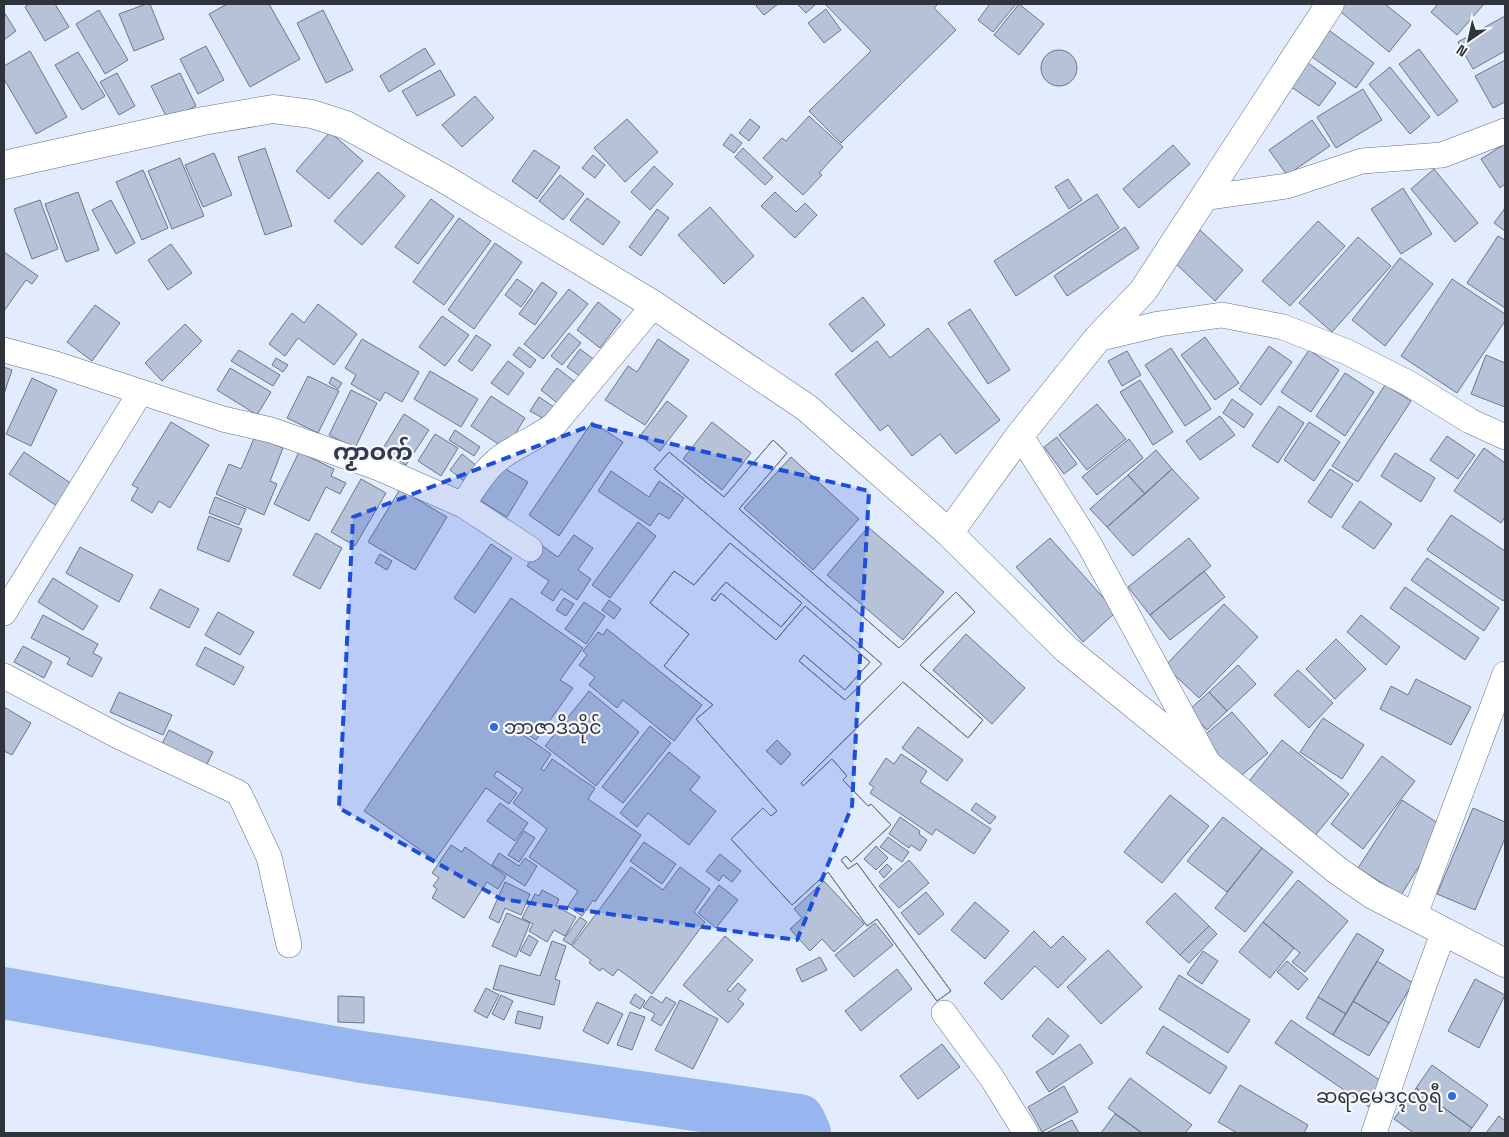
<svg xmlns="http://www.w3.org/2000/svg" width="1509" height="1137" font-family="'Space Grotesk','Noto Sans Myanmar',sans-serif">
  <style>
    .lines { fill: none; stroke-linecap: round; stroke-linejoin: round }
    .river { stroke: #97b6ef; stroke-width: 52 }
    .building { fill: #b5c2d7; stroke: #6c778b; fill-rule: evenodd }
    .minor-casing { stroke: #657083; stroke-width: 26 }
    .tertiary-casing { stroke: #657083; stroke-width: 29 }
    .minor { stroke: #fff; stroke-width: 25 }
    .tertiary { stroke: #fff; stroke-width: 28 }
    .marked { fill: #1d4ed8; fill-opacity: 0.2; stroke: #1d4ed8; stroke-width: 4; stroke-dasharray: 10 6; stroke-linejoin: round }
    .poi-dot { fill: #336bda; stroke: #f6f8fd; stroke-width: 2 }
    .labels { text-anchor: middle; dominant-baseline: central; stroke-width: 4.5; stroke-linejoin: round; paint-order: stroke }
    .poi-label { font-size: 19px; fill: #2e333c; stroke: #f6f8fd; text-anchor: start }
    .district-label { font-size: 24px; font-weight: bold; fill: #323c4e; stroke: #f6f8fd }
  </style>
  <rect width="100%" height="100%" fill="#e2ecfe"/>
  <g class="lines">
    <!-- river -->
    <path class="river" d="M4 993 362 1057 799 1120 805 1133"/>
  </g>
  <!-- building -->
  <path class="building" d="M29 4H55L69 27 45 41 25 7Z
    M146 4H150L164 39 134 51 119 14Z
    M227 4H269L300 59 250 87 209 14Z
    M758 4H778L764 15 756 6Z
    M797 4H816L806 13Z
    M825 4H938L934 8 956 30 841 143 809 111 871 51Z
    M990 4H1016L993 32 978 20Z
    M1019 4 1044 24 1019 55 994 35Z
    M1337 4H1385L1411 25 1389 52 1335 7Z
    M1438 4H1484L1457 35 1431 12Z
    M826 9 841 30 824 43 808 23Z
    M99 10 128 60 105 74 76 24Z
    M323 10 353 70 326 83 297 23Z
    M4 12 16 31 4 40Z
    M1505 16V51L1473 69 1458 42Z
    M1323 26 1374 63 1356 88 1305 52Z
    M206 46 224 80 198 94 180 59Z
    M425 48 435 64 389 92 380 76Z
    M1419 49 1458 101 1438 116 1399 64Z
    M1041 68a18 18 0 1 1 36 0a18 18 0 1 1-36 0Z
    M30 51 67 117 36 134 4 79V66Z
    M78 52 105 96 82 110 55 65Z
    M1301 58 1336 83 1319 106 1284 82Z
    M1505 60V102L1493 108 1475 76Z
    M1390 67 1430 117 1410 134 1369 84Z
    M440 70 455 95 417 116 402 91Z
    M117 73 135 106 119 115 100 82Z
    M180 73 196 106 168 120 151 86Z
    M1363 89 1382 120 1336 148 1317 117Z
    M475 96 494 118 462 147 442 125Z
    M809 116 843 147 819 173 822 175 803 195 763 158 782 138 786 141Z
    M627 119 658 152 625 182 594 148Z
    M750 119 760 127 749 141 739 133Z
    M1312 120 1330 146 1287 175 1269 150Z
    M330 132 363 161 329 199 296 171Z
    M731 134 742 143 734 153 723 145Z
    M1505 144V184L1500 188 1481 159Z
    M1173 145 1190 164 1139 208 1123 189Z
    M265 148 292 226 265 235 238 157Z
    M743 148 773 177 765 185 735 157Z
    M534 150 560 167 537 199 512 181Z
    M214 153 232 195 203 207 185 165Z
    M593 155 605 165 595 178 582 168Z
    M180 158 204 216 172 229 148 171Z
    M654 166 673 184 650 210 631 192Z
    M1434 169 1478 223 1455 242 1411 189Z
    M143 170 168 228 142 240 116 182Z
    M378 172 405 196 362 245 334 221Z
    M560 175 584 194 563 220 539 201Z
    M1068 179 1082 200 1069 209 1055 187Z
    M1403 188 1432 234 1401 254 1371 209Z
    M78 192 99 250 66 262 45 204Z
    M775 192 796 212 805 203 817 215 795 238 761 206Z
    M1097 194 1119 228 1016 296 994 261Z
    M587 198 620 222 603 245 570 220Z
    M431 199 454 216 418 264 395 247Z
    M40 200 58 249 32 259 14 209Z
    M111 200 135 243 116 254 92 210Z
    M710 207 754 256 724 284 678 235Z
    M1505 208V231L1494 223Z
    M657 209 669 218 641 256 629 247Z
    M459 218 491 241 444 305 413 282Z
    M1318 221 1345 246 1290 306 1262 281Z
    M1125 227 1139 248 1067 296 1054 276Z
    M1200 230 1243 270 1215 301 1172 260Z
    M1498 236 1505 240V308L1467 283Z
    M1358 237 1391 266 1332 332 1299 303Z
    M495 243 522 262 474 329 448 310Z
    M171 244 192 273 168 290 148 260Z
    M4 252 38 276 32 284 26 280 4 311Z
    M1400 258 1433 284 1385 346 1352 320Z
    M517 279 533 290 521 307 505 295Z
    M1452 279 1505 314V321L1457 393 1401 356Z
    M542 282 557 293 535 325 519 314Z
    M569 289 588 304 543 359 524 344Z
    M863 297 885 325 852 352 829 324Z
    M598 302 621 320 600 348 577 330Z
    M318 304 357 334 334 365 298 338 285 356 269 344 292 313 304 323Z
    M95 305 120 323 92 361 67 342Z
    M970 309 1010 370 988 384 948 323Z
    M442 316 469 335 445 366 419 347Z
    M185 324 202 341 162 381 145 363Z
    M928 328 1000 420 956 454 940 434 912 456 888 425 880 431 835 374 877 341 890 358Z
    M569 333 581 343 562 365 551 356Z
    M476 335 491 345 472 371 458 361Z
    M1205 337 1239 383 1215 400 1181 355Z
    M362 339 419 372 402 402 385 392 380 401 351 384 356 375 345 368Z
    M658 339 689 360 645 425 605 400 628 366 637 372Z
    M1269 346 1292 362 1261 405 1239 389Z
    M519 347 536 360 530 368 513 355Z
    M1171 348 1211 409 1185 426 1145 365Z
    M580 349 596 361 584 379 567 367Z
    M239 350 280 375 273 386 231 361Z
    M1309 350 1339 370 1311 412 1281 392Z
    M1127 351 1141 375 1122 386 1108 361Z
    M1486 355 1505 363V407L1471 394Z
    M276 358 288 365 283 372 272 365Z
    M508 361 524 373 508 395 491 383Z
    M4 367 12 370 4 394Z
    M230 368 271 392 257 415 217 390Z
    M557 368 578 384 561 406 541 390Z
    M430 371 478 399 461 427 414 399Z
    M1345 373 1374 392 1345 436 1316 416Z
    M308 376 339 391 318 433 287 418Z
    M332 377 342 383 338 389 329 383Z
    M32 378 57 390 31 446 6 434Z
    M1140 380 1173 432 1153 445 1120 392Z
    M1385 385 1411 401 1358 482 1332 466Z
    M351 390 377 403 355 448 329 435Z
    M491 396 525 418 506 449 471 426Z
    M539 397 554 407 546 420 530 411Z
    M1232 399 1253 414 1244 428 1223 413Z
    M667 401 687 416 660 451 640 436Z
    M1097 404 1126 439 1087 470 1059 435Z
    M1279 406 1304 423 1278 463 1252 446Z
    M404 414 429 430 406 465 382 450Z
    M1220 416 1235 435 1200 460 1186 441Z
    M171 422 209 445 170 508 159 501 152 513 131 500 138 488 132 485Z
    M592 422 623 442 559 536 529 515Z
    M712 422 751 453 722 490 683 459Z
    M1309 422 1340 442 1314 481 1284 460Z
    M455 430 480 447 474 456 449 440Z
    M435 434 458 448 441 476 418 461Z
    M255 436 283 448 270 481 277 484 264 515 216 494 229 464 241 469Z
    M1447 436 1475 455 1458 479 1430 460Z
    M1057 437 1077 464 1064 474 1044 447Z
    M1129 439 1143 458 1097 495 1082 477Z
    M773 440 787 453 739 509 899 648 956 592 975 612 920 665 983 720 968 738 903 682 801 783 803 786 832 759 847 776 843 780 868 806 871 804 891 825 851 862 846 856 841 860 848 869 857 863 951 991 937 1001 877 919 867 926 828 872 792 905 731 839 763 808 771 816 777 811 696 719 713 705 664 666 689 634 650 603 674 571 694 585 730 543 802 603 781 627 726 582 711 599 715 601 721 593 776 640 805 606 870 662 845 690 804 655 799 661 845 700 882 664 654 469 669 452 724 497ZM777 740 791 754 781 765 766 751Z
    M773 440 787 453 739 509 899 648 956 592 975 612 920 665 983 720 968 738 903 682 801 783 803 786 832 759 847 776 843 780 868 806 871 804 891 825 851 862 846 856 841 860 848 869 857 863 951 991 937 1001 877 919 867 926 828 872 792 905 731 839 763 808 771 816 777 811 696 719 713 705 664 666 689 634 650 603 674 571 694 585 730 543 802 603 781 627 726 582 711 599 715 601 721 593 776 640 805 606 870 662 845 690 804 655 799 661 845 700 882 664 654 469 669 452 724 497Z
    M1484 448 1505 463V517L1501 523 1454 491Z
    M1156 450 1172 469 1145 494 1128 475Z
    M24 452 72 484 57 506 9 474Z
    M299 452 334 469 331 476 346 483 340 494 326 487 309 521 274 504Z
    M1395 453 1435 478 1421 502 1381 476Z
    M462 454 477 466 464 481 450 470Z
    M791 457 859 519 813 570 744 508Z
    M502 467 528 482 507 517 481 501Z
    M1172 469 1199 498 1133 556 1107 527Z
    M1330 469 1353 484 1331 518 1308 502Z
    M611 471 649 497 659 481 684 498 669 519 659 513 650 526 598 491Z
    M1128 475 1145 494 1107 527 1090 509Z
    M361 479 386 493 355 546 331 532Z
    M400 489 447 517 415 570 368 542Z
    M215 497 246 509 239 525 209 513Z
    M1360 501 1392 524 1374 549 1342 527Z
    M1451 515 1505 551V598L1503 601 1427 550Z
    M209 516 242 529 229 562 197 549Z
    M638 522 656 536 610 598 592 585Z
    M868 527 944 592 903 640 827 575Z
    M316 533 342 548 320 589 293 575Z
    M574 535 593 548 578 570 591 579 577 600 561 589 553 601 541 593 549 581 527 566 541 545 558 557Z
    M1050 538 1116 612 1083 642 1016 567Z
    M1189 538 1211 566 1150 615 1128 587Z
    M491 544 512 558 475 613 454 598Z
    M80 547 133 575 119 602 66 573Z
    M380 554 392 561 387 570 375 563Z
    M1427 558 1499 608 1484 631 1411 580Z
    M1204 571 1225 597 1170 640 1150 615Z
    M53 578 98 606 83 630 38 602Z
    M1405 587 1479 638 1465 660 1390 608Z
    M160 589 199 609 189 628 150 608Z
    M511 598 583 648 560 680 573 688 536 740 524 732 522 734 551 754 541 769 544 771 552 759 595 788 588 799 641 835 595 902 593 900 582 916 568 906 578 891 529 857 547 829 513 803 523 789 497 771 494 776 517 793 509 804 486 788 435 860 364 811Z
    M564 598 574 604 566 616 556 610Z
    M609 600 621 609 614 619 602 610Z
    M584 602 605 616 586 644 565 629Z
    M1224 604 1258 637 1199 698 1165 666Z
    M218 612 254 632 240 655 205 635Z
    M43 615 98 644 93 653 102 658 92 677 67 664 70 658 31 638Z
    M1361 615 1400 647 1386 665 1347 632Z
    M607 629 702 705 674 741 623 700 617 708 589 685 595 677 579 665 587 655 583 651 598 632 603 635Z
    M966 634 1025 688 992 724 933 670Z
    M1336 639 1366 669 1335 699 1306 669Z
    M23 646 52 662 44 678 14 662Z
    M205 647 244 667 234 685 196 665Z
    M1238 665 1256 684 1227 711 1209 692Z
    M1298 670 1333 703 1309 728 1274 695Z
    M1416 679 1471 707 1451 745 1380 709 1391 686 1408 695Z
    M589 691 639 732 596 786 545 746Z
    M119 692 172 715 163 735 110 712Z
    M1209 692 1227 711 1207 730 1189 710Z
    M4 707 31 723 12 755 4 751Z
    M1232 712 1268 753 1237 779 1201 738Z
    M1323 718 1364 745 1342 779 1300 752Z
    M650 726 671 743 623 803 602 787Z
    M918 727 963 760 947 781 902 748Z
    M169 730 213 752 196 786 152 763Z
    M1282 740 1349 794 1313 838 1246 785Z
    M669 752 700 777 690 790 716 811 689 845 648 813 637 827 620 813Z
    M901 754 927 771 920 782 991 829 974 854 936 829 932 835 870 793 874 787 869 784 886 758 894 764Z
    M1382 756 1415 781 1363 849 1331 824Z
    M1170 795 1209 826 1162 883 1124 852Z
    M1402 800 1444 827 1401 895 1358 868Z
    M500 803 528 823 515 841 487 821Z
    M976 803 996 817 990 824 971 810Z
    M1473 808 1505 822V838L1475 910 1437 894Z
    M900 817 920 831 919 834 927 840 920 851 911 845 909 848 889 834Z
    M1223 817 1262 848 1227 892 1187 861Z
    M524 831 535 838 519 862 508 855Z
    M888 837 909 852 902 862 880 847Z
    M644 842 676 864 662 884 630 861Z
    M451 845 462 852 465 847 506 876 498 889 487 882 464 918 432 898 437 889 433 886 439 878 432 873Z
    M876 846 888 858 876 870 864 859Z
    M1262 848 1293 872 1245 932 1215 908Z
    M499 853 519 866 525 858 537 866 525 886 492 865Z
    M720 854 741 871 732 882 723 875 719 881 706 871Z
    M909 860 929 883 899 908 879 886Z
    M887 864 892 869 884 878 879 872Z
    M631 867 663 890 680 867 710 889 694 912 705 922 652 994 618 969 613 976 602 968 600 971 589 963 591 960 572 946Z
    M1298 880 1348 921 1305 972 1292 962 1300 953 1263 922Z
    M824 881 864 924 834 952 822 939 810 951 790 929 802 918 794 909Z
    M505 882 530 894 521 915 505 908 499 923 489 918Z
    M719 885 738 900 716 928 698 913Z
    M542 890 559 899 556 906 576 917 565 936 554 930 547 942 529 931 533 924 522 918 535 894 539 896Z
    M926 892 944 914 919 935 901 913Z
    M1175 893 1209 926 1180 955 1146 922Z
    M975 902 1009 931 985 959 951 930Z
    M507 913 530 923 516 957 492 946Z
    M580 917 587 922 571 945 563 940Z
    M1263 922 1294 948 1270 978 1239 952Z
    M875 923 893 945 854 977 835 955Z
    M1209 926 1217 934 1189 963 1180 955Z
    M1034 931 1051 948 1063 936 1086 959 1058 988 1035 966 1002 1000 984 983Z
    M1357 933 1384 950 1346 1014 1318 997Z
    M529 935 538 941 530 956 520 951Z
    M725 936 753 960 727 990 730 992 738 983 746 990 738 999 744 1004 728 1023 683 985Z
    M552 941 566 946 555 979 560 981 554 1005 493 989 500 965 540 976Z
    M1108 950 1142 987 1101 1024 1067 987Z
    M1203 951 1218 961 1202 984 1187 974Z
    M820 957 827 970 802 982 796 969Z
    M1287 961 1308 979 1298 990 1277 972Z
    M1377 961 1413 983 1389 1023 1353 1001Z
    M897 969 912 989 861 1031 845 1011Z
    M1179 975 1250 1020 1228 1053 1159 1009Z
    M1475 979 1505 995 1479 1048 1448 1031Z
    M486 988 499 995 487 1018 474 1011Z
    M635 994 645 1001 640 1009 630 1003Z
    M501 995 513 1001 504 1020 492 1014Z
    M338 996 364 997V1023L338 1022Z
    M651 996 662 1003 666 997 676 1003 661 1026 651 1020 655 1014 643 1007Z
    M1318 997 1346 1014 1333 1035 1306 1018Z
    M680 1000 718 1019 693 1069 655 1050Z
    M1353 1001 1389 1023 1369 1056 1333 1035Z
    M597 1002 623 1014 608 1044 583 1031Z
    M518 1011 543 1017 540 1029 515 1023Z
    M630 1012 645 1017 632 1050 617 1045Z
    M1048 1018 1069 1036 1053 1055 1032 1036Z
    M1291 1020 1384 1083 1369 1107 1275 1043Z
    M1163 1026 1227 1067 1210 1094 1146 1053Z
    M942 1044 960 1067 918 1099 900 1076Z
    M1080 1044 1093 1063 1049 1092 1036 1072Z
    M1432 1065 1488 1105 1472 1128 1416 1088Z
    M1130 1078 1192 1125 1185 1133H1142L1108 1108Z
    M1240 1085 1308 1125 1304 1133H1237L1218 1122Z
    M1064 1086 1078 1112 1042 1132 1028 1107Z
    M1416 1088 1472 1128 1468 1133H1414L1394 1119Z
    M1115 1114 1142 1133H1101Z
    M1499 1116 1505 1121V1133H1486Z
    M1072 1120 1079 1133H1046Z"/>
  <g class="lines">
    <!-- minor casing -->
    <g class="minor-casing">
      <path id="minor" d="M1203 198 1287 186 1362 161 1442 155 1505 131
        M1097 339 1159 324 1222 315 1283 327 1347 352 1410 384 1470 421 1505 437
        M4 350 56 364 223 419 271 430 379 468 463 505 530 549
        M1020 435 1089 544 1208 763
        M463 505C475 486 487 465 507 453 523 443 539 436 554 425L654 305
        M4 613 140 393
        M4 676 120 737 239 793 269 857 289 945
        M1414 917 1505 674
        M944 1013 992 1078 1026 1133
        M1374 1133 1424 985 1444 931"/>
    </g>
    <!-- tertiary casing -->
    <g class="tertiary-casing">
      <path id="tertiary" d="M4 165 203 121 273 109 312 114 346 125 443 178 654 305 807 408 949 533 1066 649 1338 871 1373 895 1505 963
        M949 533 1020 435 1097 339 1143 291 1330 4"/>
    </g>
    <!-- minor -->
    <use href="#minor" class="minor"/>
    <!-- tertiary -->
    <use href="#tertiary" class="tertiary"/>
  </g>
  <!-- marked area -->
  <path class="marked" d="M592 425 869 491 852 806 797 940 501 899 339 808 353 517Z"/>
  <!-- markers -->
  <g class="poi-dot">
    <circle cx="494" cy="727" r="5"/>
    <circle cx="1452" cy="1096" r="5"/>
  </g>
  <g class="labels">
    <!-- poi labels -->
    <g class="poi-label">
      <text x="504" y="727">ဘာဇာဒိသိုင်</text>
      <text x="1442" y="1096" text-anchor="end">ဆရာမေဒၚလွရီ</text>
    </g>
    <!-- district labels -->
    <g class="district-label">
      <text x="373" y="451">ကၟာဝက်</text>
    </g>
  </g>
  <!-- border -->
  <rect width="1509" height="1137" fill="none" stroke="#2e333c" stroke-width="10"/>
  <!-- north arrow -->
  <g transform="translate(1469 40) rotate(214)" stroke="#f6f8fd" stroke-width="4" paint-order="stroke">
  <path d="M0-4L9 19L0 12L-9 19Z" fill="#2e333c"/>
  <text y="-8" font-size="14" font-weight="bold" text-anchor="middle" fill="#2e333c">N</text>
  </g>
</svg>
